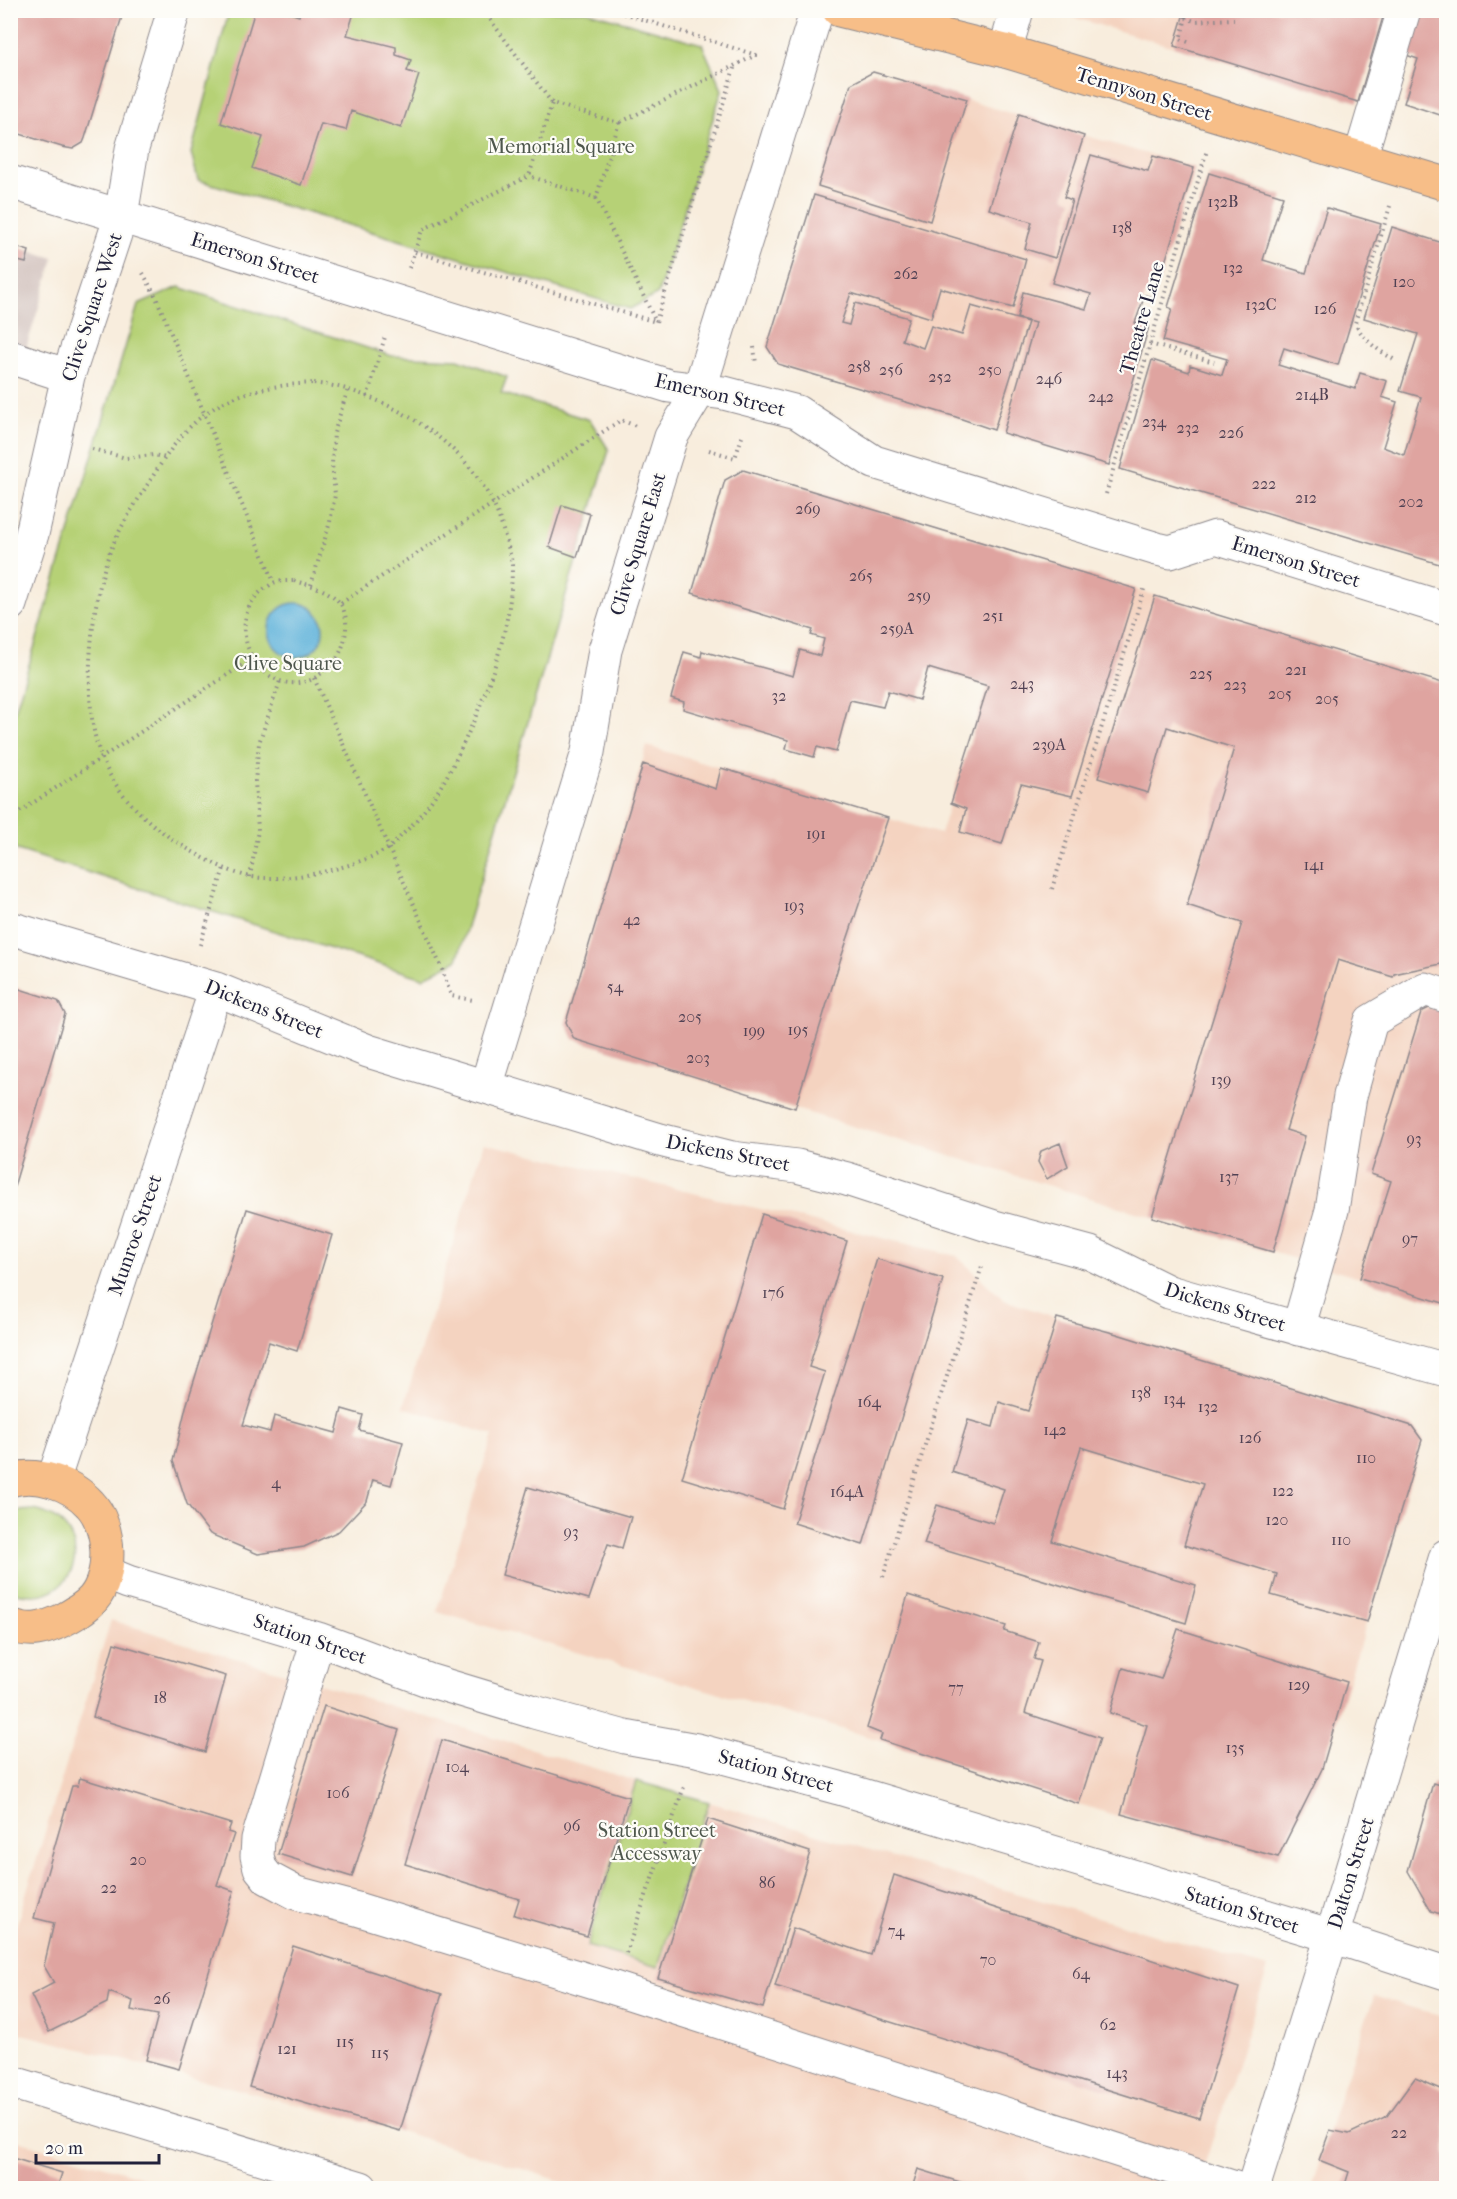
<svg xmlns="http://www.w3.org/2000/svg" width="1457" height="2199" font-family="'IM FELL French Canon',serif">
  <style>
    .built { fill: #f4d3c0 }
    .industrial { fill: #d0c0bc }
    .green { fill: #b6d176; stroke: #6c7a58; stroke-width: 1.5 }
    .water { fill: #5fb2da; stroke: #406a8a; stroke-width: 1.5 }
    .building { fill: #dfa4a0 }
    .lines { fill: none; stroke-linecap: round; stroke-linejoin: round }
    .minor-casing { stroke: #8d888c; stroke-width: 35 }
    .major-casing { stroke: #8d888c; stroke-width: 35 }
    .path { stroke: #8d888c; stroke-width: 4; stroke-dasharray: 1.5 4.5; stroke-linecap: butt }
    .minor { stroke: #fff; stroke-width: 33 }
    .major { stroke: #f7be88; stroke-width: 33 }
    .labels { text-anchor: middle; dominant-baseline: central; stroke-width: 4.5; stroke-linejoin: round; paint-order: stroke }
    .number-label { font-size: 16px; fill: #514254 }
    .street-label { font-size: 20px; fill: #22223b; stroke: #fdfcf7 }
    .park-label { font-size: 20px; fill: #4e574d; stroke: #fdfcf7 }
  </style>
  <rect width="100%" height="100%" fill="#fdfcf7"/>
  <filter id="ink" filterUnits="userSpaceOnUse"><feTurbulence type="fractalNoise" baseFrequency=".0167" numOctaves="2"/><feDisplacementMap in="SourceGraphic" scale="12" xChannelSelector="R" yChannelSelector="G"/><feConvolveMatrix kernelMatrix="1 2 1 2 8 2 1 2 1" color-interpolation-filters="sRGB"/></filter>
  <filter id="wash" filterUnits="userSpaceOnUse"><feTurbulence type="fractalNoise" baseFrequency=".008" numOctaves="4" result="noise"/><feDisplacementMap in="SourceGraphic" scale="24" xChannelSelector="R" yChannelSelector="G"/><feGaussianBlur stdDeviation="1.35" result="paint"/><feColorMatrix in="noise" values="0 0 0 0 0 0 0 0 0 0 0 0 0 0 0 0 0 1.4 0 .05"/><feComposite in="paint" operator="in"/></filter>
  <g filter="url(#wash)">
    <rect width="100%" height="100%" fill="#f8eddd"/>
    <!-- built -->
    <path class="built" d="M1051 11H1185L1174 47Z
      M873 72 1194 168 1154 298 1144 295 1136 322 1149 326 1109 465 953 416 778 364 767 347 814 195 851 84Z
      M743 470 1446 684V1302L1444 1303 1136 1212 716 1085 632 1056 574 1039 566 1022 647 746 940 834 988 686 958 675 811 635 812 630 692 593 725 480Z
      M484 1143 957 1256 1004 1300 1057 1318 1117 1334 1412 1426 1422 1440 1322 1769 1122 1814 1120 1817 880 1740 437 1612 493 1435 403 1407Z
      M111 1620 636 1781 587 1946 658 1967 709 1802 1268 1968 1197 2188H575L554 2179 400 2131 11 2031V1942Z
      M1374 1996 1446 2018V2188H1311L1334 2113Z
      M11 2139 181 2188H11Z"/>
    <!-- industrial -->
    <path class="industrial" d="M10 245 54 258 14 387 10 386Z"/>
    <!-- green -->
    <path class="green" d="M229 11H586L702 44 722 90 658 294 630 309 198 180 191 153Z
      M179 287 392 356 458 359 507 377 501 393 590 420 609 450 457 960 423 978 11 848V724L138 305Z
      M33 1510C102 1523 79 1615 10 1591L11 1516 19 1511Z
      M636 1781 709 1802 658 1967 587 1946Z"/>
    <!-- water -->
    <path class="water" d="M269 630a27 27 0 1 1 54 0a27 27 0 1 1-54 0Z"/>
    <g id="blocks">
      <!-- building -->
      <path class="building" d="M10 10H124L85 138 83 143 73 149 62 147 10 131Z
        M255 10H281L299 16 301 10H355L347 35 396 47V55L411 60 407 71 419 75 401 128 351 111 346 130 321 124 301 185 252 168 263 137 221 123Z
        M1185 10H1385L1358 102 1174 46Z
        M1419 10 1432 14 1433 10H1446V117L1404 103 1418 59 1406 55Z
        M873 72 967 99 930 221 818 186 851 84Z
        M1019 114 1084 136 1064 197 1072 200 1055 258 1025 249 1032 222 989 209Z
        M1091 155 1148 171 1153 156 1194 168 1154 298 1145 295 1135 323 1149 326 1109 465 1003 433 1035 323 1017 318 1023 292 1086 309 1091 294 1052 283Z
        M1209 173 1283 196 1263 260 1306 273 1327 208 1381 224 1338 365 1284 348 1278 365 1355 389 1360 373 1387 381 1382 397 1397 402 1383 447 1404 455 1421 397 1400 391 1418 334 1364 318 1392 227 1446 244V451L1445 457H1446V566L1120 469 1152 360 1189 372 1190 365 1222 375 1227 359 1163 341 1172 309 1168 307Z
        M814 195 1026 259 1013 308 940 288 931 318 851 293 841 323 849 325 855 303 909 318 902 340 923 348 931 326 962 335 971 306 1028 322 994 430 953 416 778 364 767 347Z
        M10 245 29 251 26 263 10 259Z
        M743 470 1136 589 1072 796 1021 784 1002 844 960 832 966 809 951 803 988 686 928 668 919 700 888 691 883 707 850 700 836 752 817 747 814 757 786 749 788 740 683 709 684 702 671 698 684 652 701 657 702 651 793 676 800 650 820 656 824 639 811 635 813 630 692 593 725 480Z
        M562 505 590 514 577 557 549 547Z
        M1155 596 1446 684V966L1441 964 1394 974 1393 977 1338 960 1286 1130 1305 1136 1273 1252 1152 1217 1242 923 1187 905 1234 748 1167 727 1148 793 1098 778Z
        M643 764 716 789 721 768 888 818 840 961 795 1108 574 1039 566 1022Z
        M10 986 58 1001 65 1014 11 1197Z
        M1429 1008 1446 1012V1302L1443 1303 1360 1278 1391 1181 1371 1174 1421 1012Z
        M1060 1143 1068 1166 1047 1179 1038 1162 1041 1151Z
        M247 1209 332 1235 297 1351 269 1342 243 1425 270 1432 274 1416 336 1433 342 1409 363 1415 359 1430 403 1442 391 1485 373 1480 367 1501 339 1531 304 1547 258 1554 210 1534 187 1504 173 1461 186 1407Z
        M762 1214 847 1241 809 1367 825 1372 783 1509 682 1478Z
        M877 1259 943 1279 863 1545 794 1523Z
        M1057 1318 1117 1334 1412 1426 1422 1440 1367 1622 1271 1595 1277 1574 1184 1545 1203 1484 1081 1447 1052 1541 1196 1585 1186 1623 924 1544 937 1505 993 1523 1004 1489 952 1472 968 1420 993 1427 999 1402 1028 1411Z
        M528 1487 631 1517 622 1548 608 1544 589 1599 502 1575Z
        M908 1595 1006 1626 1004 1631 1039 1642 1034 1659 1041 1661 1025 1713 1100 1738 1079 1804 880 1740 882 1734 867 1728Z
        M1178 1629 1347 1682 1322 1769 1278 1857 1121 1814 1147 1725 1110 1713 1123 1668 1161 1679Z
        M114 1643 226 1676 205 1752 93 1717Z
        M324 1706 399 1730 352 1877 278 1854Z
        M442 1740 629 1797 587 1936 514 1915 519 1899 405 1864Z
        M80 1778 231 1824 228 1832 234 1834 217 1885 234 1891 179 2069 146 2060 158 2015 131 2010 133 2001 109 1992 107 2003 49 2032 31 1995 54 1983 44 1966 54 1923 34 1918 72 1786H78Z
        M1433 1783 1446 1787V1916L1431 1911 1408 1871Z
        M708 1819 810 1852 763 2008 658 1978Z
        M894 1875 1239 1988 1199 2118 775 1986 793 1928 871 1955Z
        M293 1946 442 1994 400 2131 249 2087Z
        M1415 2078 1446 2091V2188H1344L1349 2172 1319 2160 1330 2130 1349 2134 1387 2116Z
        M10 2153 16 2159 62 2173 57 2188H10Z
        M918 2169 979 2188H912Z"/>
    </g>
  </g>
  <g filter="url(#ink)">
    <use href="#blocks" fill-opacity="0" stroke="#8d888c" stroke-width="1.5"/>
    <g class="lines">
      <!-- minor casing -->
      <g class="minor-casing">
        <path id="minor" d="M1005 51 1017 10
          M1360 158 1404 10
          M10 182 669 386 724 393 797 412 874 462 1157 549 1170 552 1216 537 1446 609
          M10 357 68 376
          M10 604 32 534 68 376 121 216 132 149 174 10
          M10 928 216 989 368 1051 486 1087 660 1140 732 1158 797 1166 847 1179 994 1227 1090 1253 1169 1292 1446 1370
          M486 1087 588 752 605 650 671 437 699 391 817 10
          M1298 1329 1332 1210 1350 1096 1371 1021 1425 989 1446 996
          M53 1481 216 989
          M106 1573 128 1582 318 1639 428 1680 534 1712 625 1737 697 1750 839 1788 1332 1936 1446 1973
          M318 1639 258 1839 257 1856 260 1868 268 1878 296 1893 357 1909 614 1988 1235 2188
          M10 2082 361 2188
          M1253 2188 1332 1936 1446 1556"/>
      </g>
      <!-- major casing -->
      <g class="major-casing">
        <path id="major" d="M839 10 1005 51 1446 184
          M10 1480C37 1472 71 1483 90 1504 111 1526 113 1576 93 1599 85 1608 74 1614 63 1620 44 1629 31 1633 10 1625"/>
      </g>
      <!-- path -->
      <path class="path" d="M483 10 552 103
        M612 10 756 55 619 123
        M1188 42 1180 39 1186 18 1195 21 1234 19
        M596 198 656 322 735 65
        M1390 206 1355 323C1364 341 1380 352 1397 361
        M415 252 656 322
        M409 268 422 230 529 176 552 103 619 123 596 198 529 176
        M143 273 156 297 274 582
        M1150 344 1214 362
        M754 347 756 364
        M314 383C326 385 338 386 349 390 416 411 484 460 503 530 506 541 511 554 512 565 512 624 494 673 472 725 454 765 435 804 403 834 398 839 393 845 387 849 356 868 283 884 247 876 226 871 207 860 188 849 152 828 116 796 101 756 81 705 90 609 108 557 117 532 132 509 146 487 162 462 180 432 205 414 237 390 275 385 314 383Z
        M367 397 385 337
        M92 449 126 458 154 455 166 458
        M709 450 735 458 742 437
        M1106 494 1207 150
        M294 581C310 585 328 589 339 602 353 618 345 656 328 668 323 672 318 676 313 679 259 702 219 623 264 589 268 587 272 583 276 582 282 581 288 581 294 581Z
        M311 585 330 522 335 495 332 464 334 433 348 389
        M341 603 621 420 636 426
        M314 678 442 969 451 996 473 1000
        M10 818 253 658
        M250 877 258 830 255 781 259 743 280 681
        M1052 889 1145 586
        M200 945 224 868
        M883 1577 983 1263
        M626 1953 685 1784"/>
      <!-- minor -->
      <use href="#minor" class="minor"/>
      <!-- major -->
      <use href="#major" class="major"/>
    </g>
  </g>
  <g class="labels">
    <!-- number labels -->
    <g class="number-label">
      <text x="1223" y="201">132B</text>
      <text x="1122" y="227">138</text>
      <text x="1233" y="267">132</text>
      <text x="906" y="273">262</text>
      <text x="1404" y="281">120</text>
      <text x="1261" y="304">132C</text>
      <text x="1325" y="308">126</text>
      <text x="859" y="366">258</text>
      <text x="891" y="369">256</text>
      <text x="990" y="369">250</text>
      <text x="940" y="376">252</text>
      <text x="1049" y="378">246</text>
      <text x="1312" y="394">214B</text>
      <text x="1101" y="396">242</text>
      <text x="1154" y="421">234</text>
      <text x="1188" y="427">232</text>
      <text x="1231" y="432">226</text>
      <text x="1264" y="483">222</text>
      <text x="1306" y="497">212</text>
      <text x="1411" y="501">202</text>
      <text x="808" y="508">269</text>
      <text x="861" y="575">265</text>
      <text x="919" y="595">259</text>
      <text x="993" y="615">251</text>
      <text x="897" y="628">259A</text>
      <text x="1296" y="669">221</text>
      <text x="1201" y="673">225</text>
      <text x="1022" y="683">243</text>
      <text x="1235" y="684">223</text>
      <text x="1280" y="693">205</text>
      <text x="779" y="695">32</text>
      <text x="1327" y="698">205</text>
      <text x="1049" y="744">239A</text>
      <text x="816" y="833">191</text>
      <text x="1314" y="864">141</text>
      <text x="794" y="905">193</text>
      <text x="632" y="919">42</text>
      <text x="615" y="986">54</text>
      <text x="690" y="1016">205</text>
      <text x="798" y="1029">195</text>
      <text x="754" y="1030">199</text>
      <text x="698" y="1057">203</text>
      <text x="1221" y="1079">139</text>
      <text x="1414" y="1138">93</text>
      <text x="1229" y="1176">137</text>
      <text x="1410" y="1238">97</text>
      <text x="773" y="1292">176</text>
      <text x="1141" y="1392">138</text>
      <text x="1174" y="1398">134</text>
      <text x="869" y="1401">164</text>
      <text x="1208" y="1406">132</text>
      <text x="1055" y="1429">142</text>
      <text x="1250" y="1437">126</text>
      <text x="1366" y="1457">110</text>
      <text x="276" y="1482">4</text>
      <text x="1283" y="1490">122</text>
      <text x="847" y="1491">164A</text>
      <text x="1277" y="1519">120</text>
      <text x="571" y="1531">93</text>
      <text x="1341" y="1539">110</text>
      <text x="1299" y="1684">129</text>
      <text x="956" y="1687">77</text>
      <text x="160" y="1697">18</text>
      <text x="1235" y="1747">135</text>
      <text x="457" y="1766">104</text>
      <text x="338" y="1792">106</text>
      <text x="572" y="1825">96</text>
      <text x="138" y="1859">20</text>
      <text x="767" y="1882">86</text>
      <text x="109" y="1887">22</text>
      <text x="896" y="1930">74</text>
      <text x="988" y="1959">70</text>
      <text x="1081" y="1973">64</text>
      <text x="162" y="1998">26</text>
      <text x="1108" y="2024">62</text>
      <text x="345" y="2041">115</text>
      <text x="287" y="2048">121</text>
      <text x="380" y="2052">115</text>
      <text x="1117" y="2072">143</text>
      <text x="1399" y="2132">22</text>
    </g>
    <!-- street labels -->
    <g class="street-label">
      <text transform="translate(1144 94) rotate(17)">Tennyson Street</text>
      <text transform="translate(255 258) rotate(17)">Emerson Street</text>
      <text transform="translate(92 307) rotate(-72)">Clive Square West</text>
      <text transform="translate(1142 318) rotate(-74)">Theatre Lane</text>
      <text transform="translate(720 395) rotate(13)">Emerson Street</text>
      <text transform="translate(638 544) rotate(-73)">Clive Square East</text>
      <text transform="translate(1296 562) rotate(17)">Emerson Street</text>
      <text transform="translate(264 1009) rotate(22)">Dickens Street</text>
      <text transform="translate(728 1153) rotate(11)">Dickens Street</text>
      <text transform="translate(135 1235) rotate(-71)">Munroe Street</text>
      <text transform="translate(1225 1307) rotate(17)">Dickens Street</text>
      <text transform="translate(310 1639) rotate(19)">Station Street</text>
      <text transform="translate(776 1771) rotate(15)">Station Street</text>
      <text transform="translate(1351 1873) rotate(-73)">Dalton Street</text>
      <text transform="translate(1242 1910) rotate(17)">Station Street</text>
    </g>
    <!-- park labels -->
    <g class="park-label">
      <text x="561" y="146">Memorial Square</text>
      <text x="288" y="663">Clive Square</text>
      <text x="657" y="1830">Station Street<tspan x="657" dy="23">Accessway</tspan></text>
    </g>
  </g>
  <!-- margin -->
  <rect width="1457" height="2199" fill="none" stroke="#fdfcf7" stroke-width="36"/>
  <!-- scale -->
  <path d="M36 2154v9h123v-9" fill="none" stroke="#22223b" stroke-width="3"/>
  <text x="45" y="2154" font-size="18" fill="#22223b" stroke="#fdfcf7" stroke-width="4.5" paint-order="stroke">20 m</text>
</svg>
